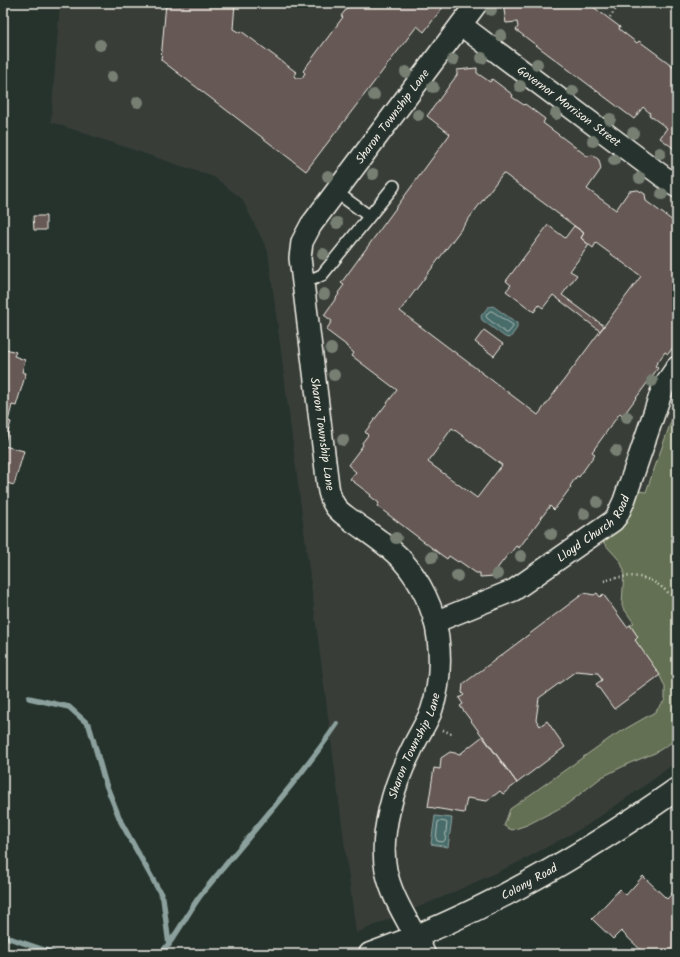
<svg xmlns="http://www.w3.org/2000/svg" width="680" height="957" font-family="Kalam,sans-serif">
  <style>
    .built { fill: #393e39 }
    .green { fill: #637052; stroke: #acb09d }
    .water { fill: #476c6b; stroke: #8ca19d }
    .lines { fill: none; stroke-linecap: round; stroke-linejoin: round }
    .shore { stroke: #afbcb6; stroke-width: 1 }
    .stream { stroke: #8ca19d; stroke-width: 5.5 }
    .building { fill: #655955; stroke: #f4f1e8; fill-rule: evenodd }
    .lane-casing { stroke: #f4f1e8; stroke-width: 14 }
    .street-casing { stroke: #f4f1e8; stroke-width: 24 }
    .secondary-casing { stroke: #f4f1e8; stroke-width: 25 }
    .path { stroke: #f4f1e8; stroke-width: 2.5; stroke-dasharray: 1 3; stroke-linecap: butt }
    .lane { stroke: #26332d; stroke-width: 11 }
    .street { stroke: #26332d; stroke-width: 21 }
    .secondary { stroke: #26332d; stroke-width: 22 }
    .tree { fill: #777f73 }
    .labels { text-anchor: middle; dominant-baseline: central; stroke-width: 3.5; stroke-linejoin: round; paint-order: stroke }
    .street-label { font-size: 12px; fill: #f4f1e8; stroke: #26332d }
  </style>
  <rect width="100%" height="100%" fill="#26332d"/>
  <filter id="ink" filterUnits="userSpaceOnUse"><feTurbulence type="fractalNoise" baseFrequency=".025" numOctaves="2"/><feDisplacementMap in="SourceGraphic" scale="8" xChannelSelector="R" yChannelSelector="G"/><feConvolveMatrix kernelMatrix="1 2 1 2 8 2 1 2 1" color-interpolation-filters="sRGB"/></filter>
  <g filter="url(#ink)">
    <!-- built -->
    <path class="built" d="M60 3H677V761L654 779 586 826 517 863 445 896 356 933 268 251 242 199 214 177 51 122Z"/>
    <!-- green -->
    <path class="green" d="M677 414V739L655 753 630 763 602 777 566 805 527 825 512 830 504 826 510 809 613 736 655 712 665 700V687L660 676 635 640 638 637 630 625 634 623 622 606 624 570 620 561 603 542 625 521 638 491 646 492 672 419Z"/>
    <!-- water -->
    <path class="water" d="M493 306 517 323V328L510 338 505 337 482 320 481 316 488 307Z
      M435 816 452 818 448 847 431 844Z"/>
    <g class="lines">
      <!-- shore -->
      <path class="shore" d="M490 311H492L513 325V327L508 333H506L487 318 486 316Z
        M440 821 446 822 447 823 445 840 443 842 437 841 436 839 438 822Z"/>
      <!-- stream -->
      <path class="stream" d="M29 698 69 707 89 725 105 782 121 822 163 898 169 945
        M3 936 56 954
        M160 954C177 937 186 915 200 896 246 839 295 785 337 724"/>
    </g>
    <!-- building -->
    <path class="building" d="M166 3H235L233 29 240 33 241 31 296 72 294 76 296 78H302L305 73 303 71 343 17 341 16 351 3H446L424 32 417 26 306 171 161 60Z
      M503 3H588L620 27 619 29 637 43 639 41 677 69V151L660 138 667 128 649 115 650 113 643 107 634 119 516 30 518 27 517 22 506 23Z
      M477 68V73L490 82 492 79 513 95 512 97 524 105 525 104 545 119 543 123 587 156 593 155 599 160 601 169 587 189 616 210 629 191 638 190 645 194 646 201 677 224V342L668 354 665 352 655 366 658 368 623 416 620 413 592 452 595 454 579 477 577 476 570 486 571 487 554 510 550 506 519 548 516 546 510 554 509 553 496 570 494 571 495 576 480 577V573H476L459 561 458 562 449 556 447 559 440 554 377 506 379 503 370 496 371 495 350 479 356 472 348 465 363 445 362 443 368 435 365 432 397 390 352 356 354 353 346 346V345L326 330 332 321 324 315 339 294 338 293 344 285 341 283 450 134 427 116 457 75V70ZM503 173 584 233 581 238 593 248 596 243 641 276 538 415 400 311ZM452 428 502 465 477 498 428 462Z
      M33 216H46V230H34Z
      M548 225 565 238 574 226 584 233 581 238 589 245 570 271 577 275 562 295 604 326 600 331 553 295 543 308 539 305 534 312 506 291 511 285 506 281Z
      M484 330 503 344 494 356 475 342Z
      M3 348 16 352 14 356 25 360 22 372 26 373 16 406 12 405 8 421 11 422 3 448Z
      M4 446 24 451 14 485 3 482Z
      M584 593 594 595 597 593 600 597 603 594 627 627 630 625 638 637 635 640 660 675 614 709 596 684 602 680 598 673 576 671 539 698 536 720 540 726 547 721 565 747 517 783 460 706 463 704 459 698 464 695 462 693 463 684Z
      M483 736 517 783 503 794 500 791 487 801 467 798 464 813 428 807 434 768 440 769 441 758 450 752 460 754Z
      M643 876 667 899 677 888V954H645L621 931 613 939 592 919 620 889 626 895Z"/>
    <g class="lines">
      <!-- lane casing -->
      <g class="lane-casing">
        <path id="lane" d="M336 192 369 216
          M302 281 313 279 322 275 394 186"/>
      </g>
      <!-- street casing -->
      <g class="street-casing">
        <g id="street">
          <path id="s1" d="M461 25 677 187"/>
          <path id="s2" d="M435 622 514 590 613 521 617 516 624 501 661 393 664 386 677 367"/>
          <path id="s3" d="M415 936C404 914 391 895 386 870 379 835 394 784 410 753 416 739 425 726 431 712 439 689 441 662 438 638 435 610 420 580 401 559 387 544 367 532 351 520 346 516 339 512 335 506 331 500 329 493 328 486L300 258 302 242 311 225 477 3"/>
        </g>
      </g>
      <!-- secondary casing -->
      <g class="secondary-casing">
        <g id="secondary">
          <path d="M415 936 424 954"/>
          <path id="s4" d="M370 954C480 915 582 856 677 789"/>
        </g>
      </g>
      <!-- path -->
      <path class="path" d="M610 17 620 3
        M604 581C624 575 642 573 660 586 666 590 671 596 677 600
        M443 730 452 734"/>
      <!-- lane -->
      <use href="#lane" class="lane"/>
      <!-- street -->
      <use href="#street" class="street"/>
      <!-- secondary -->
      <use href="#secondary" class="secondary"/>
    </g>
    <!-- trees -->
    <g class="tree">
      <circle cx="491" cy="10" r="6"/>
      <circle cx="501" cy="35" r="6"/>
      <circle cx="100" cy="45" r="6"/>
      <circle cx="482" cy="58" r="6"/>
      <circle cx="453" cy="60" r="6"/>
      <circle cx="537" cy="64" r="6"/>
      <circle cx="406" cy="72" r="6"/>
      <circle cx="112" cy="77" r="6"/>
      <circle cx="520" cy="86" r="6"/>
      <circle cx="433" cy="87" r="6"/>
      <circle cx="573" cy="91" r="6"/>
      <circle cx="374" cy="95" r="6"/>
      <circle cx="138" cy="102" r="6"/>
      <circle cx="556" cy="114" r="6"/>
      <circle cx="418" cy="115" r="6"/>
      <circle cx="610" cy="119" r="6"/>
      <circle cx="633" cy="133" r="6"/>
      <circle cx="593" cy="141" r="6"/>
      <circle cx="660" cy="153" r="6"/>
      <circle cx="614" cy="160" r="6"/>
      <circle cx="373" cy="174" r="6"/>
      <circle cx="328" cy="176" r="6"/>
      <circle cx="640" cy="178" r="6"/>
      <circle cx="662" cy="194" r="6"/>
      <circle cx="337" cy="223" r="6"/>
      <circle cx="323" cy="254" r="6"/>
      <circle cx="324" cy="294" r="6"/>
      <circle cx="331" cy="349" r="6"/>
      <circle cx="334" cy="375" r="6"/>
      <circle cx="652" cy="381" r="6"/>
      <circle cx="627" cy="417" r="6"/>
      <circle cx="343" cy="440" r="6"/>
      <circle cx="616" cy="451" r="6"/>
      <circle cx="597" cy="502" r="6"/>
      <circle cx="584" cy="514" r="6"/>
      <circle cx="551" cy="534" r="6"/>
      <circle cx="396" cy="538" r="6"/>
      <circle cx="521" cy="556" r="6"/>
      <circle cx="432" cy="557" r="6"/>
      <circle cx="497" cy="574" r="6"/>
      <circle cx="457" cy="576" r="6"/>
    </g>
  </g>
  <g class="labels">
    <!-- street labels -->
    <g class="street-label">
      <text stroke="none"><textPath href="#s1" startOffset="135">Governor Morrison Street</textPath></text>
      <text stroke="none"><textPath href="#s3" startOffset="910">Sharon Township Lane</textPath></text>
      <text transform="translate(322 434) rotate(82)">Sharon Township Lane</text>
      <text stroke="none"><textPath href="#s2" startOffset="187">Lloyd Church Road</textPath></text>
      <text stroke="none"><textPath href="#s3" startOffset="202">Sharon Township Lane</textPath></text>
      <text stroke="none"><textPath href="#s4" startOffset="175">Colony Road</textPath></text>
    </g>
  </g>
  <!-- margin -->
  <rect width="680" height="957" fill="none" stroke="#26332d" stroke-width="16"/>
  <rect x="8" y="8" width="664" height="941" fill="none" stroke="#f4f1e8" stroke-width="1.5" filter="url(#ink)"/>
</svg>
